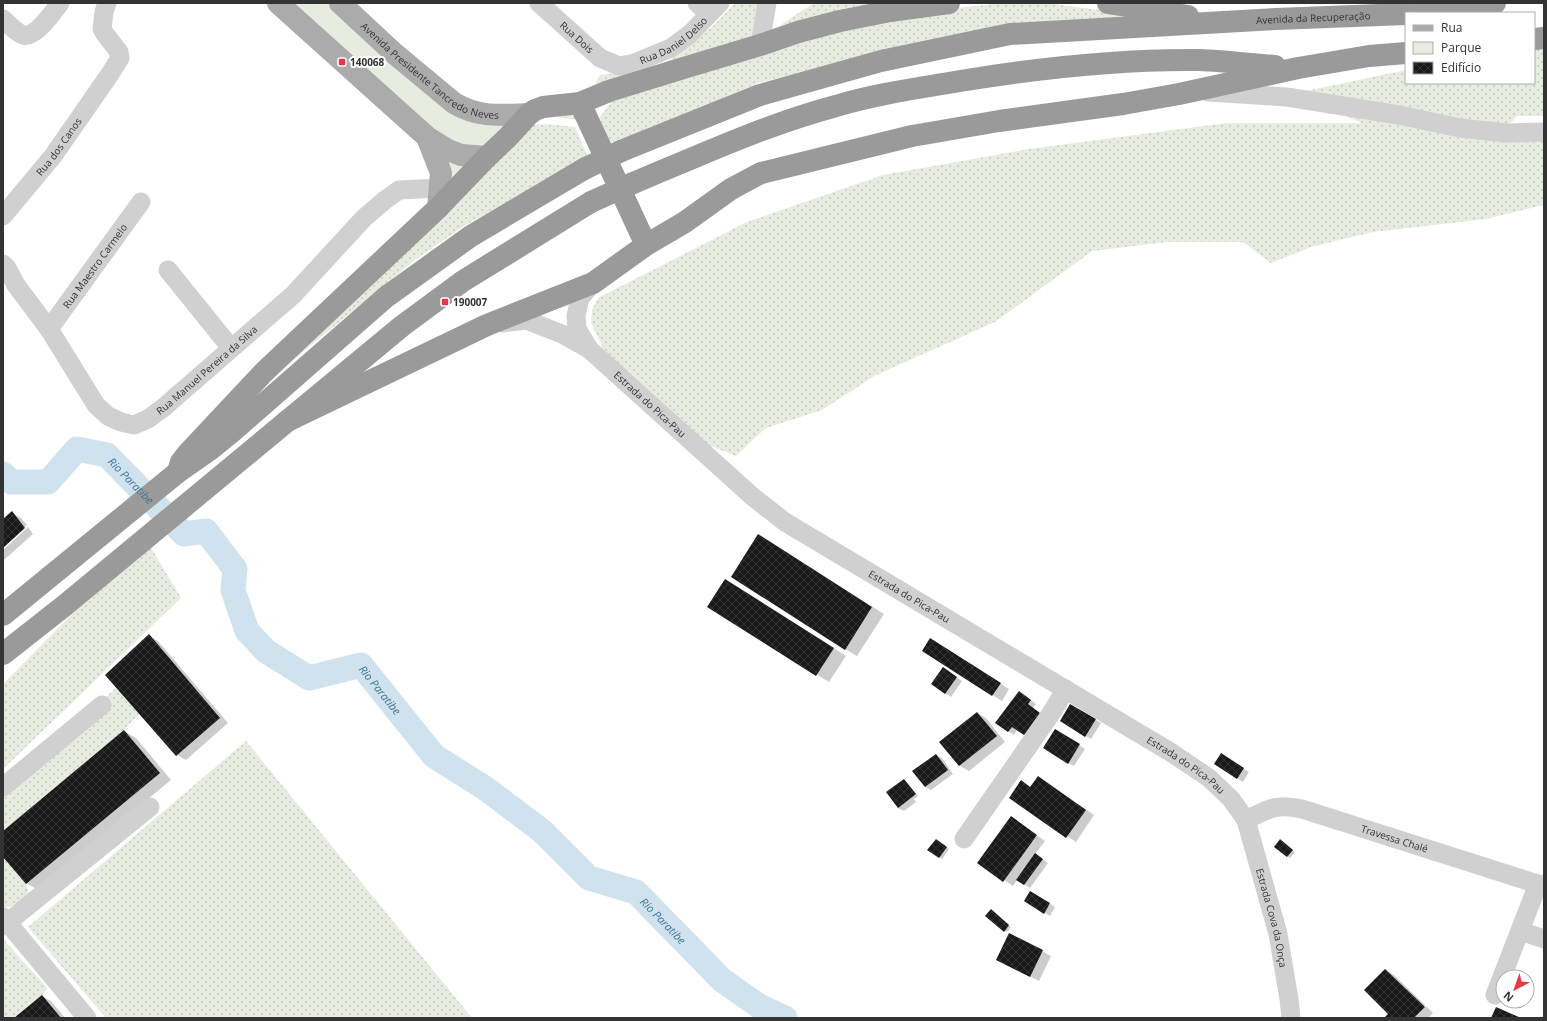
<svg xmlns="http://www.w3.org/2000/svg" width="1547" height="1021" font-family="'Open Sans',sans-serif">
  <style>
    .grass { fill: url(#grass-dots) }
    .green { fill: #e6ecdf }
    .shadow { fill: #0003 }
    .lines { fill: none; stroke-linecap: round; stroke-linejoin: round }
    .river { stroke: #cfe2ee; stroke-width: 25 }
    .building { fill: url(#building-cross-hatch) }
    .minor { stroke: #d0d0d0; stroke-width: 19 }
    .major { stroke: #ababab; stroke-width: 22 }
    .highway { stroke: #9a9a9a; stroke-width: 22 }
    .highway-bridge { stroke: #9a9a9a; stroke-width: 22 }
    .poi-dot { fill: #e63946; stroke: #fff; stroke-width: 1.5 }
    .labels { text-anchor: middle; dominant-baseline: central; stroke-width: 4; stroke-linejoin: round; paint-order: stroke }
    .street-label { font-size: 10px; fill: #333; stroke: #fff }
    .poi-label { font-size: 10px; font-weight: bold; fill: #333; stroke: #fff; text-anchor: start }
    .water-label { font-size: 11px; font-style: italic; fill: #3f7597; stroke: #fff }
  </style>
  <defs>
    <pattern id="grass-dots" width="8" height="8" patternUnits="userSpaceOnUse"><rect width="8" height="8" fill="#e6ecdf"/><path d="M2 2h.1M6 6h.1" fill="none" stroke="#c6cbc0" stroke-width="1.8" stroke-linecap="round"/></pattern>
    <pattern id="building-cross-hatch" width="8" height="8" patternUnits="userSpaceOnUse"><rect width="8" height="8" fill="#1a1a1a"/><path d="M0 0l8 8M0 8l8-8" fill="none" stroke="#333"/></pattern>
  </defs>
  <rect width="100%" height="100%" fill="#fff"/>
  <!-- grass -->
  <path class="grass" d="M735 3H762L755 40 599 88 578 120 544 115 592 90 600 75 653 69 678 55 715 24Z
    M814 3H880L828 18 779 26Z
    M1002 3H1044L1148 16 860 60 761 82 658 126 607 144 600 117 611 102 775 48 924 12Z
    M1544 43V116H1517L1498 137 1544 134V205L1486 219 1373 232 1311 247 1271 263 1243 242H1167L1092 251 995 322 876 375 822 410 766 428 736 456 703 443 621 370 603 348 591 323 592 310 598 298 747 222 883 175 1029 149 1227 123H1362L1292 94 1406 70V83H1534V45Z
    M532 124 556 125 575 127 588 158 464 226 415 260 238 405Z
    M146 539 181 598 3 769V684Z
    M116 688 139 714 124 730 3 831V789Z
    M246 741 472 1018H106L28 927Z
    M3 857 26 884 29 894 21 902 5 908 3 906Z
    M3 939 47 988 42 995 14 1018H3Z"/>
  <!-- green -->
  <path class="green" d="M284 3H334L464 119 506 124 450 188 423 128Z"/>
  <!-- shadow -->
  <path class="shadow" d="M12 513 21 518 27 525 3 547V521Z
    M28 527 33 534 4 560H3V550Z
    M770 542 884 614 857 656 845 649Z
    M738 587 846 656 829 682 709 607Z
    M149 636 158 641 228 723 186 760 177 755Z
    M939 644 1009 689 1002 701 923 651Z
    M949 672 962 681 951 697 945 693Z
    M1025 695 1036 704 1033 708 1045 717 1030 738 1017 730 1014 735 1008 731Z
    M1071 705 1101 723 1091 739 1061 721Z
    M977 713 986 718 1005 742 969 771 960 766 941 742Z
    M124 731 136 738 171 780 38 890 26 883 3 855V832Z
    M1061 733 1085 749 1074 766 1068 763Z
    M936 755 942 758 953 774 931 790 925 787Z
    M1227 758 1249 772 1243 782 1216 764Z
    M904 780 918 796 914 799 916 802 904 811 898 808Z
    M1047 783 1094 815 1076 842 1010 798 1031 788Z
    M1020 823 1045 841 1035 854 1048 863 1030 888 1017 880 1013 886 979 863Z
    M938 841 949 849 942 859 929 849Z
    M1283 842 1295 852 1290 858 1275 847Z
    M1030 892 1055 907 1050 916 1025 901Z
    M993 912 1011 927 1007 932 1005 931Z
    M1009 934 1051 956 1039 981 1006 965Z
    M1386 970 1394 975 1425 1005 1412 1018H1386L1388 1015Z
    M42 996 51 1001 65 1018H15Z
    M1426 1006 1433 1013 1428 1018H1415Z"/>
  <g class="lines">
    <!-- river -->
    <path class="river" id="s1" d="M3 474 11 482H48L77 449 107 455 184 534 206 531 235 569 233 590 247 631 266 651 309 678 361 665 434 756 485 788 542 831 589 878 636 892 722 980 759 1006 785 1018"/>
  </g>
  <!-- building -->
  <path class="building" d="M12 511 25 528 3 548V519Z
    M758 534 872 607 845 650 731 577Z
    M725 579 834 648 816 676 707 607Z
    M149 634 220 718 176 756 105 675Z
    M930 638 1001 683 992 696 922 651Z
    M943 667 957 677 945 694 931 684Z
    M1019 691 1031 700 1028 704 1040 713 1024 735 1012 727 1008 732 995 723Z
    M1070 704 1096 719 1085 737 1060 721Z
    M977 712 997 736 959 766 939 742Z
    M1055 729 1080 744 1068 764 1043 748Z
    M124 730 160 773 26 884 3 857V831Z
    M1221 753 1244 768 1237 779 1214 764Z
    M936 754 948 770 925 787 912 771Z
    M1038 776 1086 810 1066 838 1009 798 1021 780 1030 787Z
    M904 779 916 794 898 808 886 792Z
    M1011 816 1037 835 1003 882 977 863Z
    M936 839 947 847 939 858 927 850Z
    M1280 839 1293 850 1287 857 1274 847Z
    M1035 853 1043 859 1024 885 1016 880Z
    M1030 891 1050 903 1044 914 1024 901Z
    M991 909 1009 925 1004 932 985 916Z
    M1009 933 1043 950 1030 977 996 960Z
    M1385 969 1425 1007 1414 1018H1384L1388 1014 1364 990Z
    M42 995 61 1018H14Z
    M1496 1007 1521 1018H1491Z"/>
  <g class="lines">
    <!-- minor -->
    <g class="minor">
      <path id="s2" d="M539 3 600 58 619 66 632 64 671 48 690 34 720 3"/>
      <path d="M697 3 709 14"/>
      <path d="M3 19C9 24 15 32 23 35 35 39 53 12 60 3"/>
      <path d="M760 45 767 3"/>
      <path d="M1208 92 1287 97 1399 115 1460 128 1506 133 1544 132"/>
      <path id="s3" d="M3 216 53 156 110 74 120 58 119 52 105 34 102 29 104 12 107 3"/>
      <path id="s4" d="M3 264 7 268 16 285 49 329 96 405 108 416 121 422 134 425 148 419 163 408 293 295 364 218 385 200 399 190 440 188"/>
      <path d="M168 270 231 348"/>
      <path id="s5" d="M502 323 526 320 562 334 589 349 753 497 785 522 1172 753 1209 778 1231 799 1246 820 1278 934 1289 999 1291 1018"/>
      <path id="s6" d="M49 329 141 202"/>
      <path d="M589 349 577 329 576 316 580 298 593 283"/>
      <path d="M3 787 102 705"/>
      <path id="s7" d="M1246 820C1269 809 1276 803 1302 809L1544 886"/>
      <path d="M964 839 1050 715 1066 689"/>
      <path d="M3 917 87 1018"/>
      <path d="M3 926 150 807"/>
      <path d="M1520 931 1544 939"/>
      <path d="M1495 995 1538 884"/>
    </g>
    <!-- major -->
    <g class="major">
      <path d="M278 3 427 137 448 150 461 155 487 157"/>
      <path id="s8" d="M340 3 395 54 454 103C479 118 501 115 529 114"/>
      <path d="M427 137 441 173 438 208"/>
    </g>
    <!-- highway -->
    <g class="highway">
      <path d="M1108 3 1188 16"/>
      <path d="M1418 13 1495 3"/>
      <path d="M1534 39 1544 38"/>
      <path d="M580 103 646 245"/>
      <path id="s9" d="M621 151 760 95 881 61 1010 34 1276 19 1406 14"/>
      <path d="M631 184C698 156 765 125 836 106 876 94 919 88 960 81 1039 68 1118 59 1199 60 1224 61 1250 64 1275 66"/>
      <path d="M287 421 487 325 593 283 646 245 685 222 731 189 761 173 912 136 999 121 1123 104 1179 94 1298 68 1369 56 1406 53"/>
      <path d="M178 472 181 462 188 453 264 372 438 208 487 157 508 137 529 114 535 110 543 107 580 103 609 91 677 70 760 45 798 32 840 21 890 11 949 3"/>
      <path d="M3 615 178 472 211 449 233 431 386 297 471 236 584 169"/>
      <path d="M3 654 64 606 402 326 463 281 591 202"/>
    </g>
    <!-- highway-bridge -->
    <path class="highway-bridge" d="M584 169 621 151
      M591 202 631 184"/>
  </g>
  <!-- markers -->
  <g class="poi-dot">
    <rect x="338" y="58" width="8" height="8" rx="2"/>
    <rect x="441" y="298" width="8" height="8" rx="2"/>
  </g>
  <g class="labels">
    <!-- street labels -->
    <g class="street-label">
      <text stroke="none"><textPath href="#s9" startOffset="711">Avenida da Recuperação</textPath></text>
      <text stroke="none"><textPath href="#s2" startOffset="51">Rua Dois</textPath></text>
      <text stroke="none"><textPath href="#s2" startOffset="164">Rua Daniel Delso</textPath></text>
      <text stroke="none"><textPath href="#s8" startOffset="115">Avenida Presidente Tancredo Neves</textPath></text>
      <text stroke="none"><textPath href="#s3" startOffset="89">Rua dos Canos</textPath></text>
      <text stroke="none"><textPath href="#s6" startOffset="78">Rua Maestro Carmelo</textPath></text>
      <text stroke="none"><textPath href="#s4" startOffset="305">Rua Manuel Pereira da Silva</textPath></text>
      <text stroke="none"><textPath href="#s5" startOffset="176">Estrada do Pica-Pau</textPath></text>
      <text stroke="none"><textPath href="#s5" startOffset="500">Estrada do Pica-Pau</textPath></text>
      <text stroke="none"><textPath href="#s5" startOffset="824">Estrada do Pica-Pau</textPath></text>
      <text stroke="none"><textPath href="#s7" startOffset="156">Travessa Chalé</textPath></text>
      <text stroke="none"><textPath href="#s5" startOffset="1008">Estrada Cova da Onça</textPath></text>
    </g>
    <!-- poi labels -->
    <g class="poi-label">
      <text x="350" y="62">140068</text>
      <text x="453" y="302">190007</text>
    </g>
    <!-- water labels -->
    <g class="water-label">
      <text stroke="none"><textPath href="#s1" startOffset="158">Rio Paratibe</textPath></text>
      <text stroke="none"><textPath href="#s1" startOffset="531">Rio Paratibe</textPath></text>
      <text stroke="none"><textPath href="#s1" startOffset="903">Rio Paratibe</textPath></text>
    </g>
  </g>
  <!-- border -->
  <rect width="1547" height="1021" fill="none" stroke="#333333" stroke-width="8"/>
  <!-- legend -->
  <rect x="1405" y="12" width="130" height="72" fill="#ffffff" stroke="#adadad"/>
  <rect x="1413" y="25" width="20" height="6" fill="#ababab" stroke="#adadad"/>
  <text x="1441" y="32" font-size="12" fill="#333333">Rua</text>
  <rect x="1413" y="42" width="20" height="12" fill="#e6ecdf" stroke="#adadad"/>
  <text x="1441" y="52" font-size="12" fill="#333333">Parque</text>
  <rect x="1413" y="62" width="20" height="12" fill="url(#building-cross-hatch)" stroke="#adadad"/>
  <text x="1441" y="72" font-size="12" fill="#333333">Edifício</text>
  <!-- north arrow -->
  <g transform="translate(1515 989) rotate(221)"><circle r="19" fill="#ffffff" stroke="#adadad"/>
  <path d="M0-3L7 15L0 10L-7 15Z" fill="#e63946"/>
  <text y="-6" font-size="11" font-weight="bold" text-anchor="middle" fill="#333333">N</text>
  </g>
</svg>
